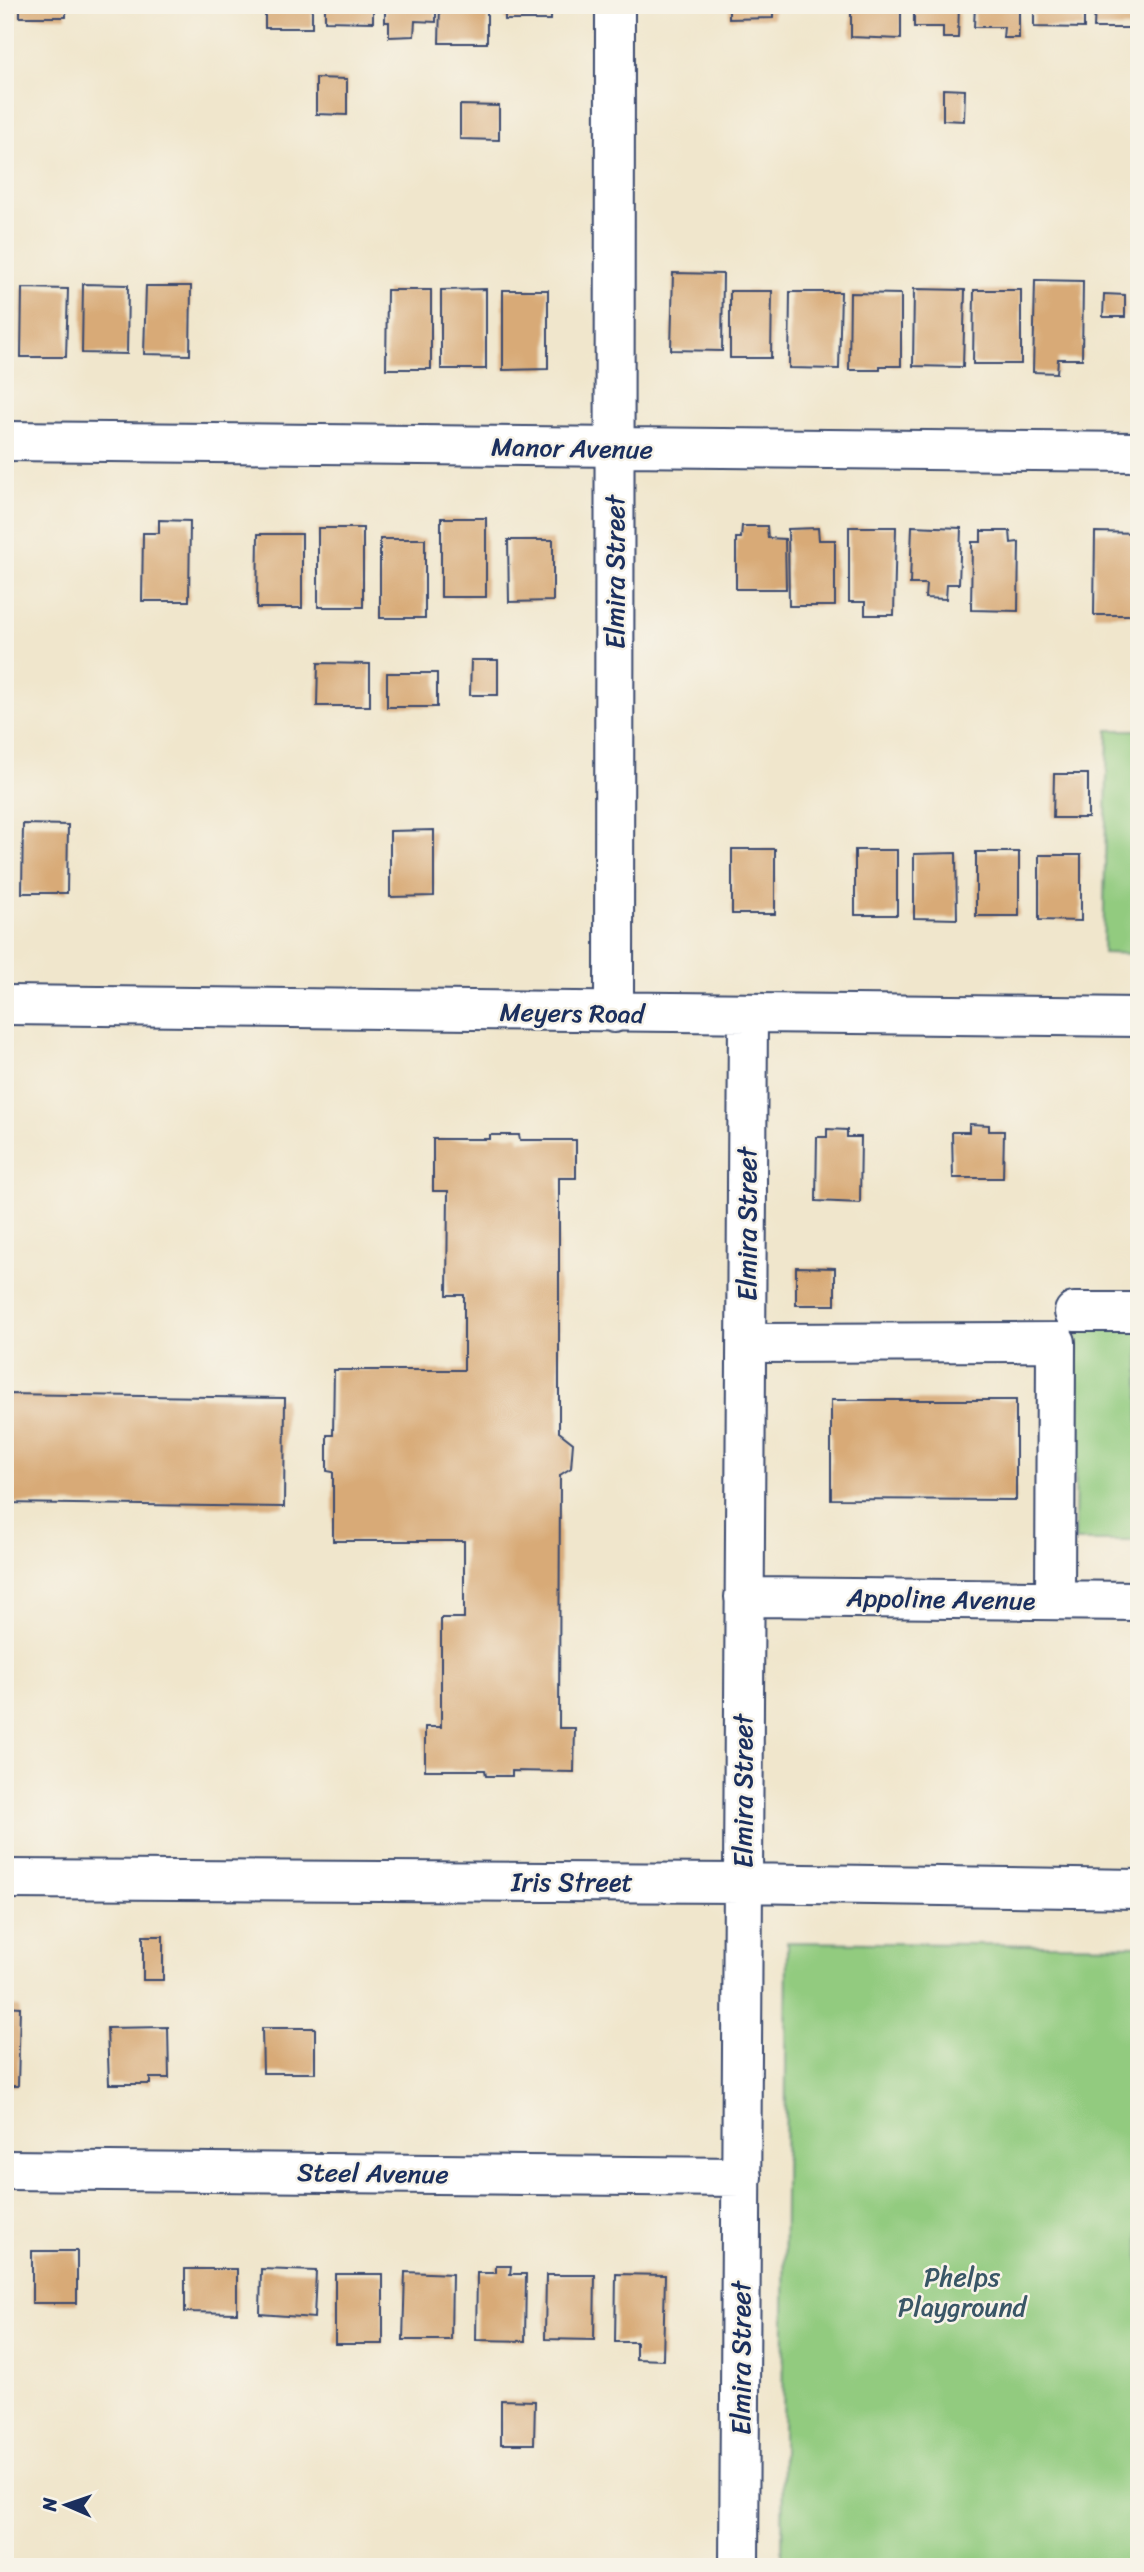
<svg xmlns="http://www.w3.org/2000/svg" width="1144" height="2572" font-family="Sriracha,sans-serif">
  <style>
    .green { fill: #92cb7f; stroke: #567d6e; stroke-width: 2 }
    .building { fill: #d8aa77 }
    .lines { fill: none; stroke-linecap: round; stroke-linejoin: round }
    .minor-casing { stroke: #3b4a6e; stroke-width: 42 }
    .minor { stroke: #fff; stroke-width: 38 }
    .labels { text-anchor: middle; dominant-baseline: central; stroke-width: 5; stroke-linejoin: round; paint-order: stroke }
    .street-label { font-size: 26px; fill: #1b2f5e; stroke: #f7f3e8 }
    .park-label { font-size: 26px; fill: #395666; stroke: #f7f3e8 }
  </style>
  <rect width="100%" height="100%" fill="#f7f3e8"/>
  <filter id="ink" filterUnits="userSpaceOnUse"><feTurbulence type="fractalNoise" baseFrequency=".0143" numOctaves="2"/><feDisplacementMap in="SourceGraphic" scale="14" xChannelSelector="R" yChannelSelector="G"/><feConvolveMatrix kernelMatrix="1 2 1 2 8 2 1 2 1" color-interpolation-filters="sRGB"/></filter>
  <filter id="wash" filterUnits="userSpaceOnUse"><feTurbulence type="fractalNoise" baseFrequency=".00686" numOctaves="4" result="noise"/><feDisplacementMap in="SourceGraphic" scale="28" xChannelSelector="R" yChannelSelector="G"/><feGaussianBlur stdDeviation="1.57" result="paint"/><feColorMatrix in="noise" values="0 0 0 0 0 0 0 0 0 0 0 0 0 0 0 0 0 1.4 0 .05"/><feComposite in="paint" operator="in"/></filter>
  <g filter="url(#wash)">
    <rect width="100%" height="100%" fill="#f0e6cc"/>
    <!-- green -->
    <path class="green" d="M1108 730H1139V954L1103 953Z
      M1077 1322H1139V1541H1075Z
      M787 1942 1139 1946V2567H782Z"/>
    <g id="blocks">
      <!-- building -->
      <path class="building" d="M20 5H66V17H20Z
        M265 5H312V28H265Z
        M325 5H373V22L325 21Z
        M385 5H436V22L415 21 414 36 389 37V22H385Z
        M440 5H487V43H439Z
        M505 5H551V20H505Z
        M729 5H773V18L729 19Z
        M851 5H901V39L851 37Z
        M914 5H959L958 38H943V27H914Z
        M975 5H1019V38H1003L1004 27H974Z
        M1034 5H1084V28L1034 27Z
        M1095 5H1139V28H1094Z
        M316 78 347 79V115L316 114Z
        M943 89 965 90 964 121 943 120Z
        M460 105 499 106V140L460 139Z
        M673 273 723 274 722 351 671 350Z
        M1035 280 1083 281 1082 359H1058L1057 373 1033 372Z
        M83 284 128 285 127 354 82 353Z
        M146 286H191L190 355 144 354Z
        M22 288 68 289 66 357H21Z
        M486 289V369H441V290Z
        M914 289 965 290 963 367 913 366Z
        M387 290H431V369H386Z
        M503 290H548V369L503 370Z
        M974 290H1021V364H973Z
        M730 291H772L771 358H730Z
        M790 292H841L839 369 789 368Z
        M850 293 901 294V366H880V370H849Z
        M1104 294 1125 295V317H1103Z
        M441 518H486V597H441Z
        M159 520 190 521 189 601H142L143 533H159Z
        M742 526H767L768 538 785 539 786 589H736V538H741Z
        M912 526 961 528 959 584H947L946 599 925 598 926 584H910Z
        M849 527H896L894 615H865V602H849Z
        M318 528H363V607H318Z
        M818 528 819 540H835V606H789L788 529Z
        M981 531H1010L1011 543 1019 542 1018 611 971 610 972 542H981Z
        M1095 532 1139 533V615H1094Z
        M258 534H302V608H257Z
        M380 539H425V618H380Z
        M508 540H553V601L509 602Z
        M471 660H498V695H470Z
        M318 663 370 664V706H317Z
        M387 673H437V707H387Z
        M1054 774H1088V818H1053Z
        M23 824 68 825 67 893H22Z
        M434 830V896L390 897V831Z
        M732 849H775V914H732Z
        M855 850H897V915H855Z
        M976 852H1019V916H976Z
        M956 853 957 919 914 918V854Z
        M1039 855H1081V921L1039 920Z
        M969 1124 989 1125V1131H1004L1003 1178H953L952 1132H969Z
        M827 1129 847 1130V1137H861L860 1203 816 1201 817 1137H827Z
        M490 1135H519L520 1140H576V1178H559V1432L573 1443 571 1468 560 1475 559 1728H575L574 1772 512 1771V1776H486L485 1770H425V1727H441V1618H464V1541H333V1472L327 1471V1435H333L334 1370H464V1295H447L448 1191H433V1139H490Z
        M796 1267 835 1268V1305H796Z
        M5 1394 285 1398 284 1507 5 1503Z
        M831 1400H1016V1500L831 1499Z
        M143 1936H163V1980H143Z
        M5 2006 20 2007 18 2086H5Z
        M168 2027 169 2078H150V2084H109L107 2028Z
        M262 2028H315V2073H263Z
        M32 2251H77V2303H32Z
        M496 2266H511L510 2274H526L525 2341 476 2340 477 2273H496Z
        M185 2269H237V2313L185 2312Z
        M261 2269 316 2271 314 2318 260 2314Z
        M405 2272 452 2274 451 2340H403Z
        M335 2274H383V2344H335Z
        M616 2274 665 2275 663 2360 636 2359V2342H615Z
        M546 2275H595L594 2340 545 2339Z
        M501 2400 535 2401 534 2444H501Z"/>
    </g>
  </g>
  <g filter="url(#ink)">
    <use href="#blocks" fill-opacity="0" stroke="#3b4a6e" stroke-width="2"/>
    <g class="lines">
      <!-- minor casing -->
      <g class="minor-casing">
        <path id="minor" d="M5 441 1139 452
          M5 1005 1139 1017
          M614 1013 615 5
          M1074 1312H1139
          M746 1343 1056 1342 1055 1600
          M744 1597 1139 1601
          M5 1879 743 1883 1139 1889
          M5 2170 742 2177
          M739 2567 748 1015"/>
      </g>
      <!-- minor -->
      <use href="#minor" class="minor"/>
    </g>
  </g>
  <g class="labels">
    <!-- street labels -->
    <g class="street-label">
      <text transform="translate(572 448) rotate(1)">Manor Avenue</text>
      <text transform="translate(615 572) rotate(-90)">Elmira Street</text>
      <text transform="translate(572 1013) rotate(1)">Meyers Road</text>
      <text transform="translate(747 1224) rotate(-90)">Elmira Street</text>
      <text transform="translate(941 1599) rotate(1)">Appoline Avenue</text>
      <text transform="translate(743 1791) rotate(-90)">Elmira Street</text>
      <text x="572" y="1882">Iris Street</text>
      <text transform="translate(373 2173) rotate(1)">Steel Avenue</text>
      <text transform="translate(741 2358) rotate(-90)">Elmira Street</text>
    </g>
    <!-- park labels -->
    <g class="park-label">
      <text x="962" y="2277">Phelps<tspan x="962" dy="30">Playground</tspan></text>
    </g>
  </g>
  <!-- margin -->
  <rect width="1144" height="2572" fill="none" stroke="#f7f3e8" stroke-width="28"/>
  <!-- north arrow -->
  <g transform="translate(66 2505) rotate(272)" stroke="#f7f3e8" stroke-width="5" paint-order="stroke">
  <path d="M0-5L12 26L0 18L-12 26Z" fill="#1b2f5e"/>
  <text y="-10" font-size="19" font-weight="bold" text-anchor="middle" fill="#1b2f5e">N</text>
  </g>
</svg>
